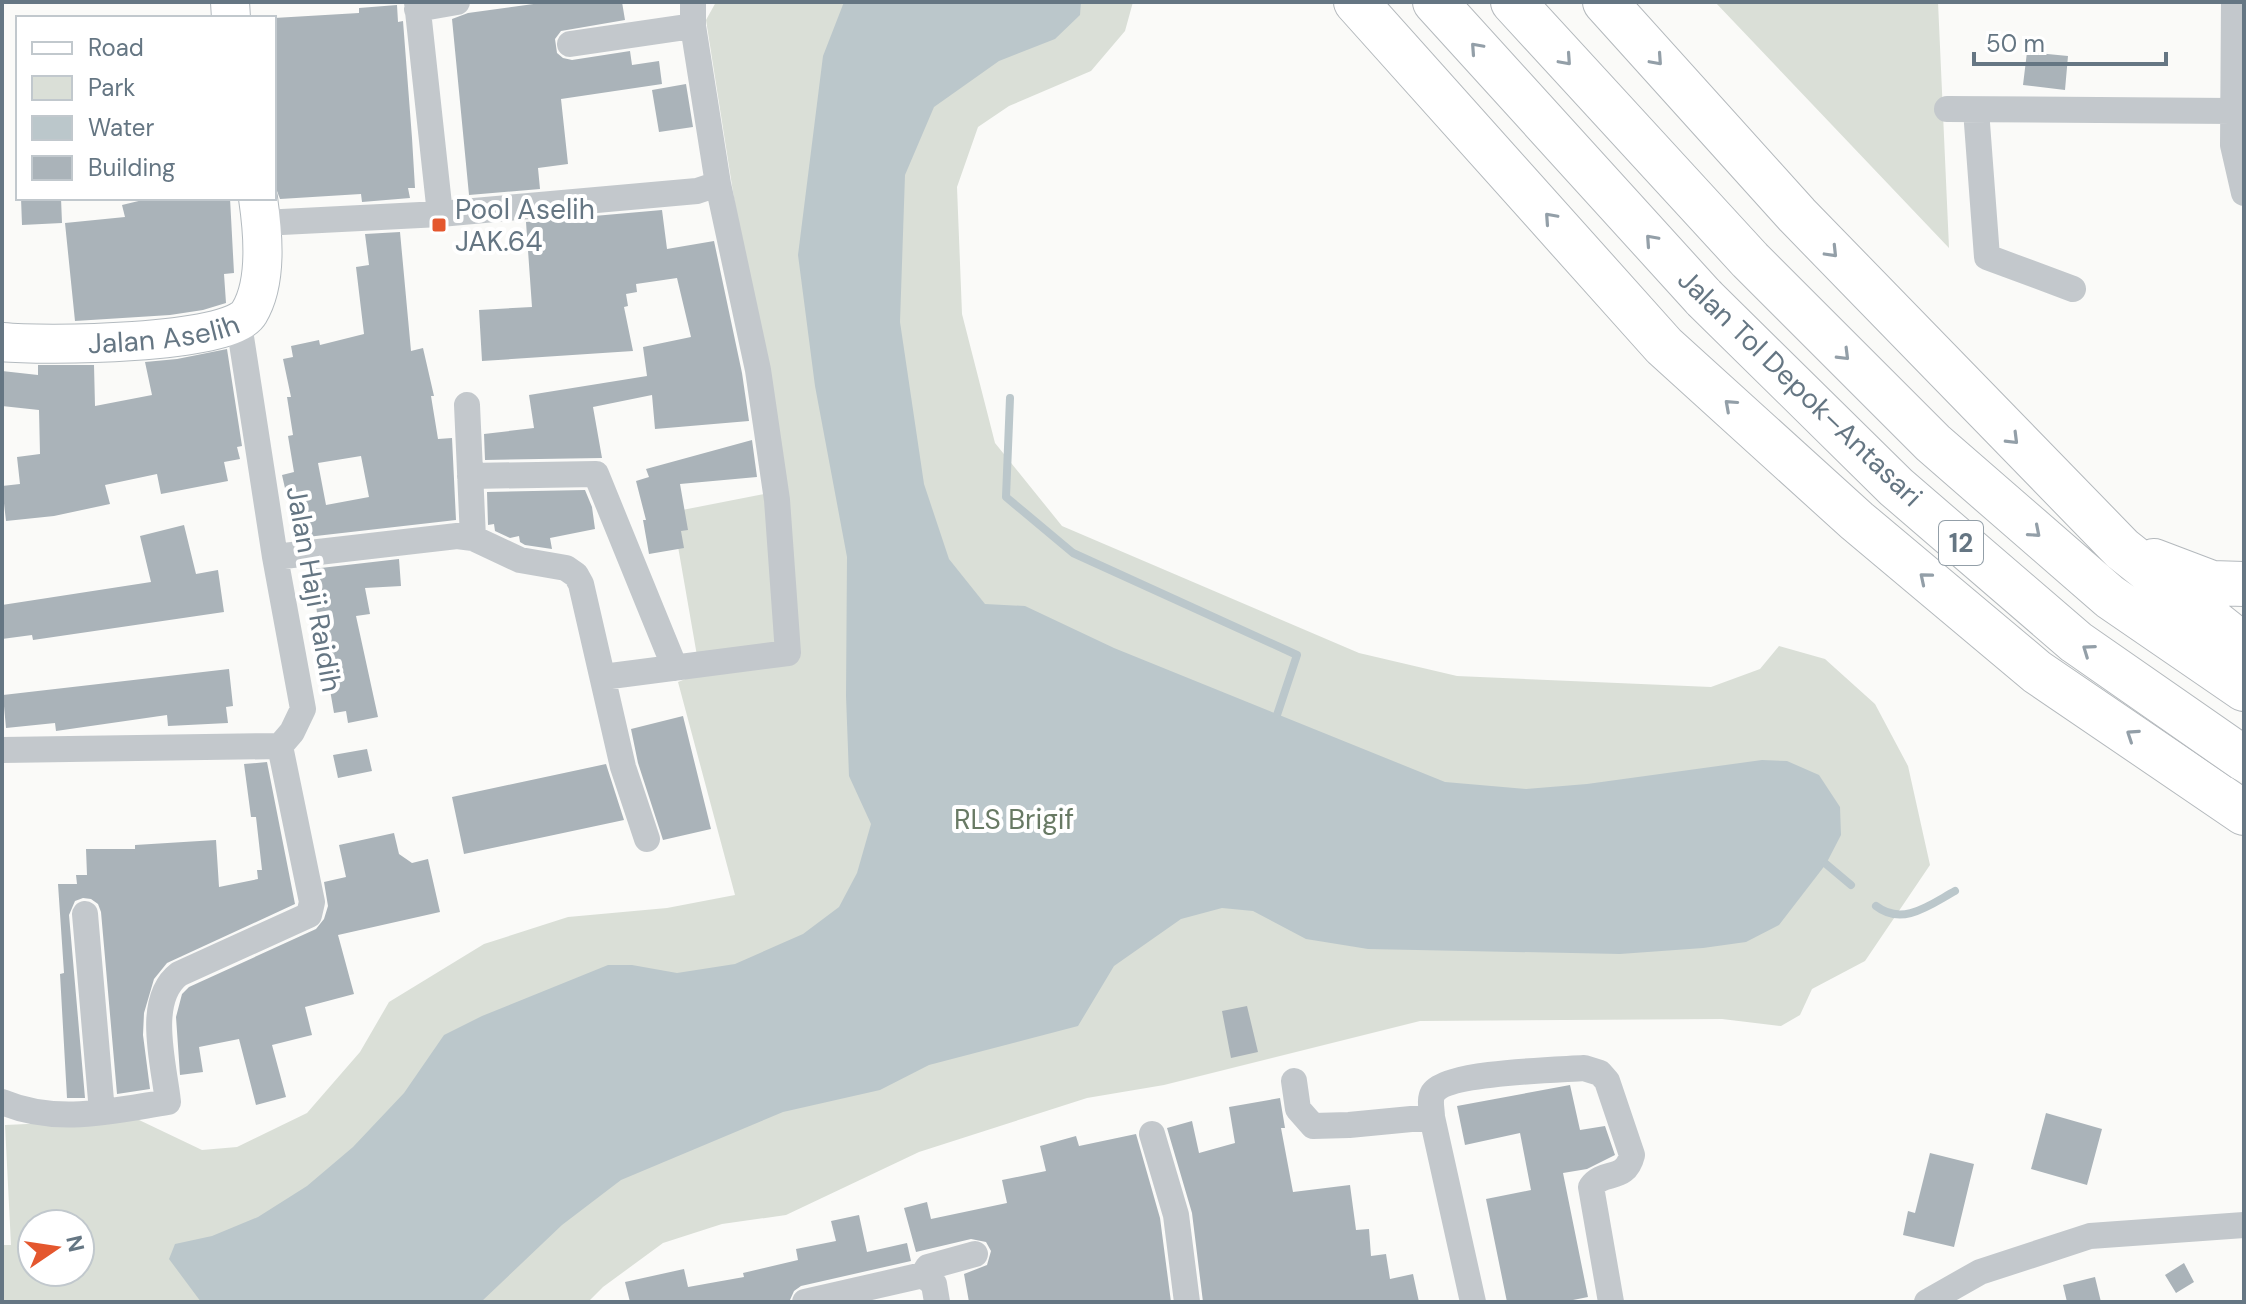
<svg xmlns="http://www.w3.org/2000/svg" width="2246" height="1304" font-family="'DM Sans',sans-serif">
  <style>
    .green { fill: #dadfd7; fill-rule: evenodd }
    .water { fill: #bbc7cb }
    .lines { fill: none; stroke-linecap: round; stroke-linejoin: round }
    .stream { stroke: #bbc7cb; stroke-width: 8 }
    .building { fill: #aab3b9; fill-rule: evenodd }
    .secondary-casing { stroke: #b3babf; stroke-width: 40 }
    .highway-casing { stroke: #b4b9bd; stroke-width: 46 }
    .street { stroke: #c3c8cc; stroke-width: 26 }
    .secondary { stroke: #fff; stroke-width: 38 }
    .highway { stroke: #fff; stroke-width: 44 }
    .highway-bridge-casing { stroke: #b4b9bd; stroke-width: 46; stroke-linecap: butt }
    .highway-bridge { stroke: #fff; stroke-width: 44 }
    .oneway { stroke: #939fa8 }
    .poi-dot { fill: #e4572e; stroke: #fff; stroke-width: 3 }
    .labels { text-anchor: middle; dominant-baseline: central; stroke-width: 8; stroke-linejoin: round; paint-order: stroke }
    .shield { fill: #fff; stroke: #939fa8; stroke-width: 2 }
    .shield-label { font-size: 26px; font-weight: bold; fill: #657683 }
    .poi-label { font-size: 28px; fill: #657683; stroke: #fff; text-anchor: start }
    .street-label { font-size: 28px; fill: #657683; stroke: #fff }
    .park-label { font-size: 28px; fill: #687a64; stroke: #fff }
  </style>
  <rect width="100%" height="100%" fill="#fafaf8"/>
  <!-- green -->
  <path class="green" d="M716 2H1133L1125 31 1091 71 1009 106 978 127 957 187 962 314 995 443 1062 526 1359 653 1457 676 1711 687 1760 669 1779 646 1825 659 1875 704 1908 766 1930 865 1865 961 1812 989 1800 1015 1781 1026 1722 1019 1420 1021 1164 1085 1087 1098 919 1152 786 1215 722 1224 663 1243 603 1287 588 1302H2V1245H11L5 1125 137 1119 202 1150 237 1147 307 1113 360 1052 389 1002 484 944 568 917 667 908 735 895 678 682 700 673 672 512 780 491 706 20ZM32 1224H80V1272H32Z
    M1715 2H1938L1949 248Z"/>
  <!-- water -->
  <path class="water" d="M844 2H1081L1080 15 1055 39 999 61 934 107 905 175 900 322 924 484 949 559 985 604 1025 606 1114 648 1445 782 1526 789 1587 784 1762 760 1787 761 1819 775 1840 807 1841 835 1826 864 1779 925 1746 942 1703 948 1620 954 1368 949 1306 939 1253 911 1222 908 1181 919 1114 966 1078 1026 929 1065 880 1090 783 1112 621 1180 562 1225 481 1302H201L169 1259 175 1244 212 1236 258 1217 307 1186 353 1147 404 1093 444 1035 482 1016 608 965H632L677 973 735 964 803 934 839 907 857 873 871 824 849 776 846 696 847 557 815 386 798 255 823 56Z"/>
  <g class="lines">
    <!-- stream -->
    <path class="stream" d="M1010 398 1006 497 1073 553 1297 655 1277 715
      M1826 864 1851 885
      M1876 906C1903 927 1931 904 1955 891"/>
  </g>
  <!-- building -->
  <path class="building" d="M548 2H622L625 20 561 31 555 39 557 53 563 58 572 60 630 51 632 65 659 61 662 84 561 99 568 164 538 168 540 189 469 195 452 19 468 13Z
    M397 5 398 22 403 21 412 138 415 188H408L410 198 362 202 361 194 280 199 274 183V18L359 13V8Z
    M2027 52 2068 56 2065 90 2023 85Z
    M686 84 693 127 659 132 652 90Z
    M21 198H61L62 223 22 225Z
    M151 198H230L234 273 224 274 226 303 203 310 170 315 75 321 65 223 125 217 122 205Z
    M662 210 667 249 714 241 742 373 749 421 655 429 652 395 593 407 602 458 485 460 484 434 534 428 529 395 647 376 643 347 691 337 677 278 636 284 637 292 626 294 628 306 624 307 633 351 482 361 479 310 532 307 526 222Z
    M400 232 411 351 423 348 434 396H431L438 439 452 438 456 520 307 537 305 529 296 531 291 496 287 497 282 475 294 472 288 436 293 435 287 397H291L283 359 293 357 291 346 319 340 320 345 364 334 356 267 369 265 365 234ZM361 456 369 497 326 505 318 463Z
    M227 349 242 446 237 447 240 459 224 462 228 481 161 494 157 474 105 485 110 504 54 516 6 521 2 486 20 484 17 457 40 454 39 410 2 406V371L38 375V365H94L95 406 152 395 145 362 177 359Z
    M752 440 757 477 680 484 688 530 681 531 684 548 649 554 643 520H646L636 481 649 477 646 469Z
    M585 490 592 507 595 529 550 538 552 549 525 545 520 542 519 536 510 538 495 531 494 524 488 525 487 492Z
    M184 525 196 574 218 570 224 612 33 640 32 635 2 639V605L151 582 140 536Z
    M399 559 401 586 365 588 370 614 356 616 378 717 348 723 346 711 334 713 330 690 325 691 314 613H317L312 569Z
    M229 669 233 706 226 707 228 723 168 726 167 715 56 731 55 723 6 728 3 695Z
    M683 716 711 829 663 840 638 763 631 729Z
    M367 749 372 771 338 778 333 755Z
    M267 762 295 904 167 963 154 979 144 1013 143 1035 150 1089 117 1094 101 912 98 904 91 899 83 898 75 901 69 915 85 1098H67L60 974 64 973 58 884H77L76 875H87L86 849H135V845L216 840 219 887 258 879 257 870H262L256 817H251L244 764Z
    M606 764 624 820 464 854 452 797Z
    M394 833 399 854 412 863 428 859 440 912 338 935 354 994 305 1007 312 1035 272 1045 286 1097 256 1105 239 1039 199 1047 203 1072 180 1075 176 1017 182 994 189 987 316 929 324 919 328 906 324 882 346 877 339 845Z
    M1247 1006 1258 1052 1231 1058 1222 1011Z
    M1570 1085 1580 1130 1605 1126 1615 1155 1587 1169 1563 1173 1588 1297 1563 1302H1507L1486 1199 1531 1190 1520 1133 1465 1145 1457 1106Z
    M1280 1098 1285 1128H1281L1293 1192 1350 1185 1356 1230 1369 1229 1371 1256 1386 1254 1390 1279 1413 1274 1419 1302H1203L1192 1213 1167 1128 1192 1121 1199 1153 1235 1143 1229 1107Z
    M2046 1113 2102 1129 2087 1185 2031 1169Z
    M1136 1134 1160 1218 1171 1302H969L964 1274 987 1265 991 1251 986 1242 971 1239 916 1252 904 1208 927 1202 931 1219 1007 1203 1002 1180 1046 1171 1040 1146 1076 1136 1079 1146Z
    M1930 1153 1974 1164 1954 1247 1903 1235 1908 1211 1915 1213Z
    M859 1215 867 1252 907 1243 911 1261 801 1286 794 1291 790 1300 781 1302H630L625 1282 684 1269 688 1287 744 1277 743 1273 798 1260 796 1249 836 1241 831 1221Z
    M2184 1263 2194 1282 2176 1293 2165 1275Z
    M2095 1277 2101 1302H2067L2063 1285Z"/>
  <g class="lines">
    <!-- secondary casing -->
    <g class="secondary-casing">
      <g id="secondary">
        <path d="M230 2 231 18"/>
        <path id="s1" d="M2 342C41 346 231 345 249 313 268 282 263 232 258 198"/>
      </g>
    </g>
    <!-- highway casing -->
    <g class="highway-casing">
      <path id="highway" d="M1356 2 1664 346 1857 521 2037 672 2244 813
        M1435 2 1704 298
        M1513 2 1750 260 1933 443 2110 597 2244 689
        M1605 2 1797 215 2122 549 2244 646
        M2154 561 2212 583 2244 584"/>
    </g>
    <!-- street -->
    <path class="street" d="M417 2 440 214
      M2234 2 2233 145 2244 193
      M417 9 457 2
      M570 44 693 26
      M1947 109 2232 111
      M1976 110 1987 257 2073 289
      M262 223 440 214 697 191 718 184
      M467 405 473 538
      M470 476 596 474 675 668
      M275 557 457 536 473 538 520 560 566 568 576 575 581 584 623 767 647 839
      M603 677 788 653 777 500 758 370 718 184 693 26V2
      M2 750 280 746
      M85 914 102 1112
      M1294 1081 1298 1109 1313 1126 1349 1125 1432 1117
      M2 1102C57 1125 111 1111 168 1102 164 1064 145 1000 179 974L309 915 312 902 280 746 292 732 303 709 275 557 239 324
      M1152 1134 1176 1215 1187 1302
      M923 1275 928 1267 975 1254
      M805 1302 923 1275 934 1284 937 1302
      M1473 1302 1432 1117C1432 1110 1429 1100 1433 1093 1447 1072 1556 1070 1584 1068L1600 1073 1607 1081 1632 1155C1625 1183 1604 1169 1591 1187L1611 1302
      M1927 1302 1980 1272 2090 1236 2244 1225"/>
    <!-- secondary -->
    <use href="#secondary" class="secondary"/>
    <!-- highway -->
    <use href="#highway" class="highway"/>
    <!-- highway-bridge casing -->
    <g class="highway-bridge-casing">
      <path id="highway-bridge" d="M1704 298 1896 487 2076 642 2244 759"/>
    </g>
    <!-- highway-bridge -->
    <use href="#highway-bridge" class="highway-bridge"/>
  </g>
  <!-- one-way arrows -->
  <defs><path id="oneway-chevron" d="M-2-3.5L2.5 0L-2 3.5" fill="none" stroke-width="1.6" stroke-linecap="round" stroke-linejoin="round" transform="scale(2)"/></defs>
  <g class="oneway">
    <use href="#oneway-chevron" transform="translate(1476 48) rotate(-132)"/>
    <use href="#oneway-chevron" transform="translate(1566 60) rotate(48)"/>
    <use href="#oneway-chevron" transform="translate(1657 60) rotate(48)"/>
    <use href="#oneway-chevron" transform="translate(1550 218) rotate(-132)"/>
    <use href="#oneway-chevron" transform="translate(1651 240) rotate(-132)"/>
    <use href="#oneway-chevron" transform="translate(1832 252) rotate(46)"/>
    <use href="#oneway-chevron" transform="translate(1844 355) rotate(45)"/>
    <use href="#oneway-chevron" transform="translate(1730 405) rotate(-138)"/>
    <use href="#oneway-chevron" transform="translate(2013 439) rotate(45)"/>
    <use href="#oneway-chevron" transform="translate(2035 532) rotate(41)"/>
    <use href="#oneway-chevron" transform="translate(1925 578) rotate(-140)"/>
    <use href="#oneway-chevron" transform="translate(2088 650) rotate(-145)"/>
    <use href="#oneway-chevron" transform="translate(2132 735) rotate(-146)"/>
  </g>
  <!-- markers -->
  <rect class="poi-dot" x="431" y="217" width="16" height="16" rx="4"/>
  <g class="labels">
    <!-- shield labels -->
    <rect class="shield" x="1939" y="521" width="44" height="44" rx="6"/>
    <g class="shield-label">
      <text x="1961" y="543">12</text>
    </g>
    <!-- poi labels -->
    <g class="poi-label">
      <text x="455" y="209">Pool Aselih<tspan x="455" dy="32">JAK.64</tspan></text>
    </g>
    <!-- street labels -->
    <g class="street-label">
      <text stroke="none"><textPath href="#s1" startOffset="162">Jalan Aselih</textPath></text>
      <text transform="translate(1800 388) rotate(44)">Jalan Tol Depok–Antasari</text>
      <text transform="translate(314 589) rotate(80)">Jalan Haji Raidih</text>
    </g>
    <!-- park labels -->
    <g class="park-label">
      <text x="1014" y="819">RLS Brigif</text>
    </g>
  </g>
  <!-- border -->
  <rect width="2246" height="1304" fill="none" stroke="#657683" stroke-width="8"/>
  <!-- legend -->
  <rect x="16" y="16" width="260" height="184" fill="#ffffff" stroke="#c1c8cd" stroke-width="2"/>
  <rect x="32" y="42" width="40" height="12" fill="#ffffff" stroke="#c1c8cd" stroke-width="2"/>
  <text x="88" y="56" font-size="24" fill="#657683">Road</text>
  <rect x="32" y="76" width="40" height="24" fill="#dadfd7" stroke="#c1c8cd" stroke-width="2"/>
  <text x="88" y="96" font-size="24" fill="#657683">Park</text>
  <rect x="32" y="116" width="40" height="24" fill="#bbc7cb" stroke="#c1c8cd" stroke-width="2"/>
  <text x="88" y="136" font-size="24" fill="#657683">Water</text>
  <rect x="32" y="156" width="40" height="24" fill="#aab3b9" stroke="#c1c8cd" stroke-width="2"/>
  <text x="88" y="176" font-size="24" fill="#657683">Building</text>
  <!-- north arrow -->
  <g transform="translate(56 1248) rotate(77)"><circle r="38" fill="#ffffff" stroke="#c1c8cd" stroke-width="2"/>
  <path d="M0-6L14 30L0 20L-14 30Z" fill="#e4572e"/>
  <text y="-12" font-size="22" font-weight="bold" text-anchor="middle" fill="#657683">N</text>
  </g>
  <!-- scale -->
  <path d="M1974 52v12h192v-12" fill="none" stroke="#657683" stroke-width="4"/>
  <text x="1986" y="52" font-size="24" fill="#657683" stroke="#ffffff" stroke-width="6" paint-order="stroke">50 m</text>
</svg>
